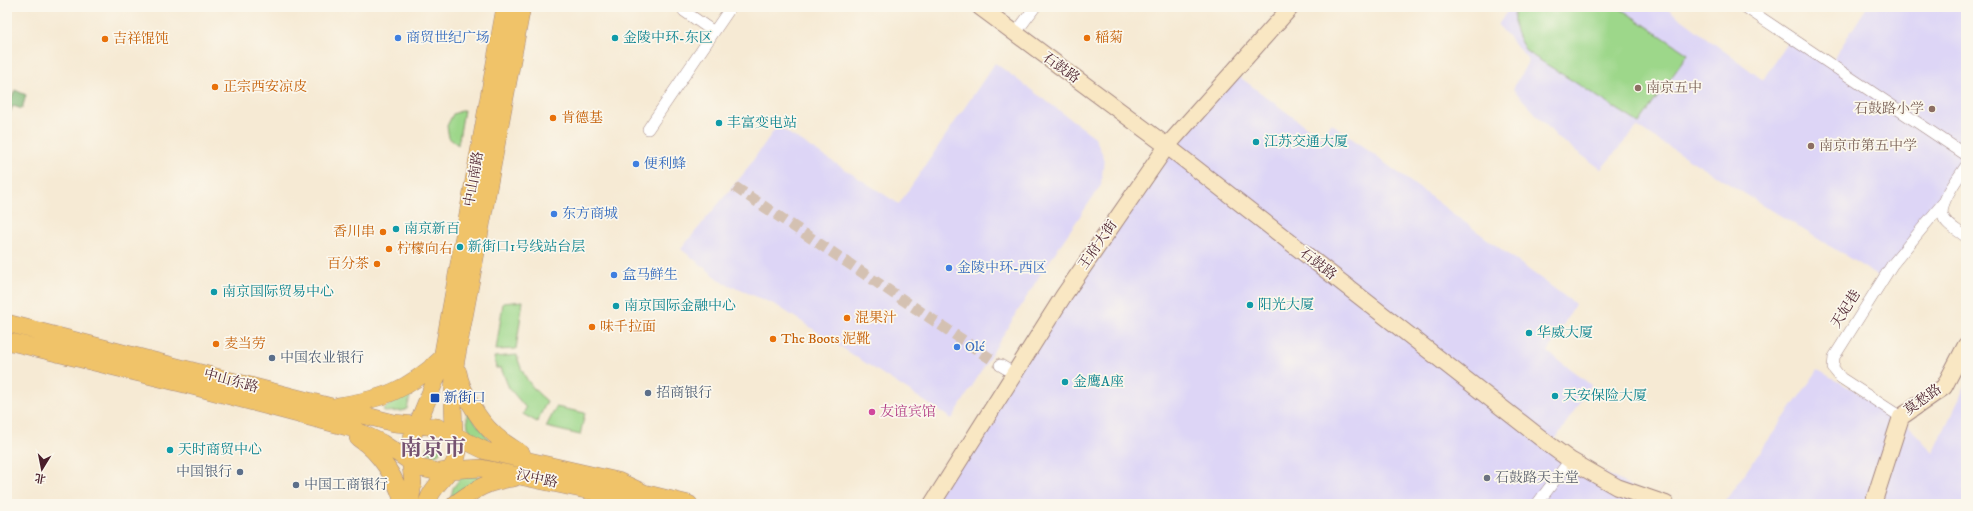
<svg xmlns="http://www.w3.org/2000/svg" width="1973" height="511" font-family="'IM FELL DW Pica','Noto Serif SC',serif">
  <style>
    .built { fill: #ddd5f6 }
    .green { fill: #9dd78a; stroke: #747b5a }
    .forest { fill: #7eb876; stroke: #646c50 }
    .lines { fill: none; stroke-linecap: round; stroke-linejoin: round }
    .street-tunnel { stroke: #d4c1b2; stroke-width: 11; stroke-dasharray: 11 5.5; stroke-linecap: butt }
    .street-casing { stroke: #a08480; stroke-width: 12 }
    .secondary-casing { stroke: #a08480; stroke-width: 18 }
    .primary-casing { stroke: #a08480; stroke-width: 18 }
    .street { stroke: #fff; stroke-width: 11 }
    .secondary { stroke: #f9e7c3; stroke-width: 16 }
    .primary { stroke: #f0c369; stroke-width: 17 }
    .shop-dot { fill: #3f7fe0; stroke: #fbf7ec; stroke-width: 1.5 }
    .culture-dot { fill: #0f9aa8; stroke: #fbf7ec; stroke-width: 1.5 }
    .food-dot { fill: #e8710a; stroke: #fbf7ec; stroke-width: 1.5 }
    .education-dot { fill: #8d6e63; stroke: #fbf7ec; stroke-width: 1.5 }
    .service-dot { fill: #5c6f8a; stroke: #fbf7ec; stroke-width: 1.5 }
    .transit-dot { fill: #1a4fb4; stroke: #fbf7ec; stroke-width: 1.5 }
    .hotel-dot { fill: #d1479c; stroke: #fbf7ec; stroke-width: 1.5 }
    .worship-dot { fill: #6b7280; stroke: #fbf7ec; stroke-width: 1.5 }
    .labels { text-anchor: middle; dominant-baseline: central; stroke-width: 3.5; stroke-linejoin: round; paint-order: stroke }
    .shop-label { font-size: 14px; fill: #366cbe; stroke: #fbf7ec; text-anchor: start }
    .culture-label { font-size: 14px; fill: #0d838f; stroke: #fbf7ec; text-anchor: start }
    .food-label { font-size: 14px; fill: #c56008; stroke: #fbf7ec; text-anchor: start }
    .street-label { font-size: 14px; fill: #4a1f2b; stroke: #fbf7ec }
    .education-label { font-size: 14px; fill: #785e54; stroke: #fbf7ec; text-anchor: start }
    .service-label { font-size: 14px; fill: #4e5e75; stroke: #fbf7ec; text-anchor: start }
    .transit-label { font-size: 14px; fill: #164399; stroke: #fbf7ec; text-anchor: start }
    .hotel-label { font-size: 14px; fill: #b23c85; stroke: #fbf7ec; text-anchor: start }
    .worship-label { font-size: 14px; fill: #5b616d; stroke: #fbf7ec; text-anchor: start }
    .town-label { font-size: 22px; font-weight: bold; fill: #765371; stroke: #fbf7ec }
  </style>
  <rect width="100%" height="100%" fill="#fbf7ec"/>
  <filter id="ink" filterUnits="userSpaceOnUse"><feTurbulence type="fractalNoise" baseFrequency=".025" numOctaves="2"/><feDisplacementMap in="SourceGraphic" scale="8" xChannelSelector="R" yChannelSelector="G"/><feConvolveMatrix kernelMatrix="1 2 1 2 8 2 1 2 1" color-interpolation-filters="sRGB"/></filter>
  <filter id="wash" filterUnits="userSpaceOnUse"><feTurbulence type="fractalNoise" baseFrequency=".012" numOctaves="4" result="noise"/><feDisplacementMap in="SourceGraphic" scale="16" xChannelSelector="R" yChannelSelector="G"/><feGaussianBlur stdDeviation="0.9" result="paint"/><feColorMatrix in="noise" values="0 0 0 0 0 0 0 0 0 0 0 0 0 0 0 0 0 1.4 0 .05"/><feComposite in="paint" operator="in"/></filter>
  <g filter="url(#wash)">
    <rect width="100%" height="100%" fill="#f6ead4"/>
    <!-- built -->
    <path class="built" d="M1510 7H1665L1763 80 1790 37 1830 64 1867 7H1966V166L1883 279 1637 127 1601 169 1558 138 1513 89 1529 60 1498 25Z
      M995 63 1095 137 1104 158 1101 185 1040 275 952 419 776 305 724 283 681 249 744 173 777 126 899 204Z
      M1233 72 1321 138 1331 123 1575 304 1548 352 1591 385 1551 446 1666 504H932L1064 295Z
      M1818 370 1901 417 1933 453 1966 384V504H1723Z"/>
    <!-- green -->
    <path class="green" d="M1516 7H1618L1688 54 1639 123 1527 52C1518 39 1510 23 1516 7Z
      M464 110 458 145 449 138 447 126 453 114Z
      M523 301 516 349 496 350 503 303Z
      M517 355C521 374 532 389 547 401L537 422 523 414 526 408 509 388 501 368H496L494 357Z
      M412 390 407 409 402 411 384 412 383 409Z
      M556 407 585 413 580 435 546 427Z
      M467 412 489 439 487 440C468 435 467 431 467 412Z
      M427 448a7 7 0 1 1 14 0a7 7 0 1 1-14 0Z
      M478 476 481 480 451 497 453 488 461 477Z"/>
    <!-- forest -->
    <path class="forest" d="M15 90 26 95 22 109 13 106 7 119V108Z"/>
  </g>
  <g filter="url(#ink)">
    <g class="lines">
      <!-- street-tunnel -->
      <path class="street-tunnel" d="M735 187 1000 365"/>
      <!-- street casing -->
      <g class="street-casing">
        <path id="street" d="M1745 7 1966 155
          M684 11 714 32
          M1015 34 1035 7
          M648 129 731 7
          M1966 166C1959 177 1938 203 1943 216 1946 225 1959 231 1966 237
          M1000 365 1015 374
          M1901 417 1841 378 1833 368 1834 357 1892 265 1943 203
          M1537 504 1570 460"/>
      </g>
      <!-- secondary casing -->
      <g class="secondary-casing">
        <path id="secondary" d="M980 7 1167 146 1551 446 1570 460 1617 487 1666 504
          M932 504 1064 295 1167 146 1291 7
          M1873 504 1901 417 1944 387 1966 345"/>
      </g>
      <!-- primary casing -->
      <g class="primary-casing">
        <path id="primary" d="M7 323 394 423 437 427 486 451 618 481 644 493 689 504
          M7 341 184 384 351 428 382 443 420 468 439 472 450 470 481 468 614 496 643 493
          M458 372C461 391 479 421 494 434 502 442 512 447 522 454
          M338 406C383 399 408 390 442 358
          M358 438C379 451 398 480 403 504
          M410 504 413 483 409 451 410 442 440 369 505 7
          M427 504C431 484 455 473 458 452 459 444 455 438 454 431 453 407 452 384 456 360L522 7
          M455 504C475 489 488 481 514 478"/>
      </g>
      <!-- street -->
      <use href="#street" class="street"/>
      <!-- secondary -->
      <use href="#secondary" class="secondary"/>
      <!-- primary -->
      <use href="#primary" class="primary"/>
    </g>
  </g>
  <!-- markers -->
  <g class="shop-dot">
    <circle cx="398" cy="38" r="4"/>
    <circle cx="636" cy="164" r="4"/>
    <circle cx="554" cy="214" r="4"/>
    <circle cx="949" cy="268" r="4"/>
    <circle cx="614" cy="275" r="4"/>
    <circle cx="957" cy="347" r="4"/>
  </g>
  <g class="culture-dot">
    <circle cx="615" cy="38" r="4"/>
    <circle cx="719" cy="123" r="4"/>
    <circle cx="1256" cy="142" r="4"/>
    <circle cx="396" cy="229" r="4"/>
    <circle cx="460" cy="247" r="4"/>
    <circle cx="214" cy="292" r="4"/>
    <circle cx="1250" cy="305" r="4"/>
    <circle cx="616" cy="306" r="4"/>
    <circle cx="1529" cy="333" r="4"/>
    <circle cx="1065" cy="382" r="4"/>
    <circle cx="1555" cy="396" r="4"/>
    <circle cx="170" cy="450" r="4"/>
  </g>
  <g class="food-dot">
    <circle cx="1087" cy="38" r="4"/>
    <circle cx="105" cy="39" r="4"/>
    <circle cx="215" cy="87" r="4"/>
    <circle cx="553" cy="118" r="4"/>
    <circle cx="383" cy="232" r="4"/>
    <circle cx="389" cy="249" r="4"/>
    <circle cx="377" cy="264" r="4"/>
    <circle cx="847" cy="318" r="4"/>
    <circle cx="592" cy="327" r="4"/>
    <circle cx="773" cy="339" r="4"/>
    <circle cx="216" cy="344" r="4"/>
  </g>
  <g class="education-dot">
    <circle cx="1638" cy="88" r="4"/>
    <circle cx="1932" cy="109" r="4"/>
    <circle cx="1811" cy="146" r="4"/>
  </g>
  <g class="service-dot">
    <circle cx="272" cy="358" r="4"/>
    <circle cx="648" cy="393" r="4"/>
    <circle cx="240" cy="472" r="4"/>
    <circle cx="296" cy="485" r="4"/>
  </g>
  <rect class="transit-dot" x="430" y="393" width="10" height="10" rx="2"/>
  <circle class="hotel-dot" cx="872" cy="412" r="4"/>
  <circle class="worship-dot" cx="1487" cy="478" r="4"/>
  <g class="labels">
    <!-- shop labels -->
    <g class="shop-label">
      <text x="406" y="38">商贸世纪广场</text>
      <text x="644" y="164">便利蜂</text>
      <text x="562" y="214">东方商城</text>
      <text x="957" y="268">金陵中环-西区</text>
      <text x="622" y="275">盒马鲜生</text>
      <text x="965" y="347">Olé</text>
    </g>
    <!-- culture labels -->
    <g class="culture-label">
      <text x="623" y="38">金陵中环-东区</text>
      <text x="727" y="123">丰富变电站</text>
      <text x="1264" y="142">江苏交通大厦</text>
      <text x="404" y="229">南京新百</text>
      <text x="468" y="247">新街口1号线站台层</text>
      <text x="222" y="292">南京国际贸易中心</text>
      <text x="1258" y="305">阳光大厦</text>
      <text x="624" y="306">南京国际金融中心</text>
      <text x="1537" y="333">华威大厦</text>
      <text x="1073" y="382">金鹰A座</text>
      <text x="1563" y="396">天安保险大厦</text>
      <text x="178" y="450">天时商贸中心</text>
    </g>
    <!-- food labels -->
    <g class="food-label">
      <text x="1095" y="38">稲菊</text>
      <text x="113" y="39">吉祥馄饨</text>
      <text x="223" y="87">正宗西安凉皮</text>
      <text x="561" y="118">肯德基</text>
      <text x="375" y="232" text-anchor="end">香川串</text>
      <text x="397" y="249">柠檬向右</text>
      <text x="369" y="264" text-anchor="end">百分茶</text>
      <text x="855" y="318">混果汁</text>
      <text x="600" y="327">味千拉面</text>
      <text x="781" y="339">The Boots 泥靴</text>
      <text x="224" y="344">麦当劳</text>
    </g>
    <!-- street labels -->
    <g class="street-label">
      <text transform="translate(1061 68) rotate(36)">石鼓路</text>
      <text transform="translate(474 179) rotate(-80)">中山南路</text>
      <text transform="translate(1098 245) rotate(-55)">王府大街</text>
      <text transform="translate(1318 264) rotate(38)">石鼓路</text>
      <text transform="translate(1846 309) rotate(-58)">天妃巷</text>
      <text transform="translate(231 381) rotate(15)">中山东路</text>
      <text transform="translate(1923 400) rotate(-36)">莫愁路</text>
      <text transform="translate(537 479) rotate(12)">汉中路</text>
    </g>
    <!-- education labels -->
    <g class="education-label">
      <text x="1646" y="88">南京五中</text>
      <text x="1924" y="109" text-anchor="end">石鼓路小学</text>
      <text x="1819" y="146">南京市第五中学</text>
    </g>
    <!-- service labels -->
    <g class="service-label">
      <text x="280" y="358">中国农业银行</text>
      <text x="656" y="393">招商银行</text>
      <text x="232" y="472" text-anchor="end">中国银行</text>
      <text x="304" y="485">中国工商银行</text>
    </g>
    <!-- transit labels -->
    <g class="transit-label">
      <text x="444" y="398">新街口</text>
    </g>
    <!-- hotel labels -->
    <g class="hotel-label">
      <text x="880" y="412">友谊宾馆</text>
    </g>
    <!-- worship labels -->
    <g class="worship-label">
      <text x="1495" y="478">石鼓路天主堂</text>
    </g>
    <!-- town labels -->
    <g class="town-label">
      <text x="433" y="448">南京市</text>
    </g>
  </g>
  <!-- margin -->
  <rect width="1973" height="511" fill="none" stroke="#fbf7ec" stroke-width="24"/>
  <!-- north arrow -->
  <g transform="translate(42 469) rotate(190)" stroke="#fbf7ec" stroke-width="3" paint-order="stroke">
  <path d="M0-3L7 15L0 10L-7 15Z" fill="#4a1f2b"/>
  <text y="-6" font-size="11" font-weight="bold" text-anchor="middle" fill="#4a1f2b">北</text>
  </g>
</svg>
